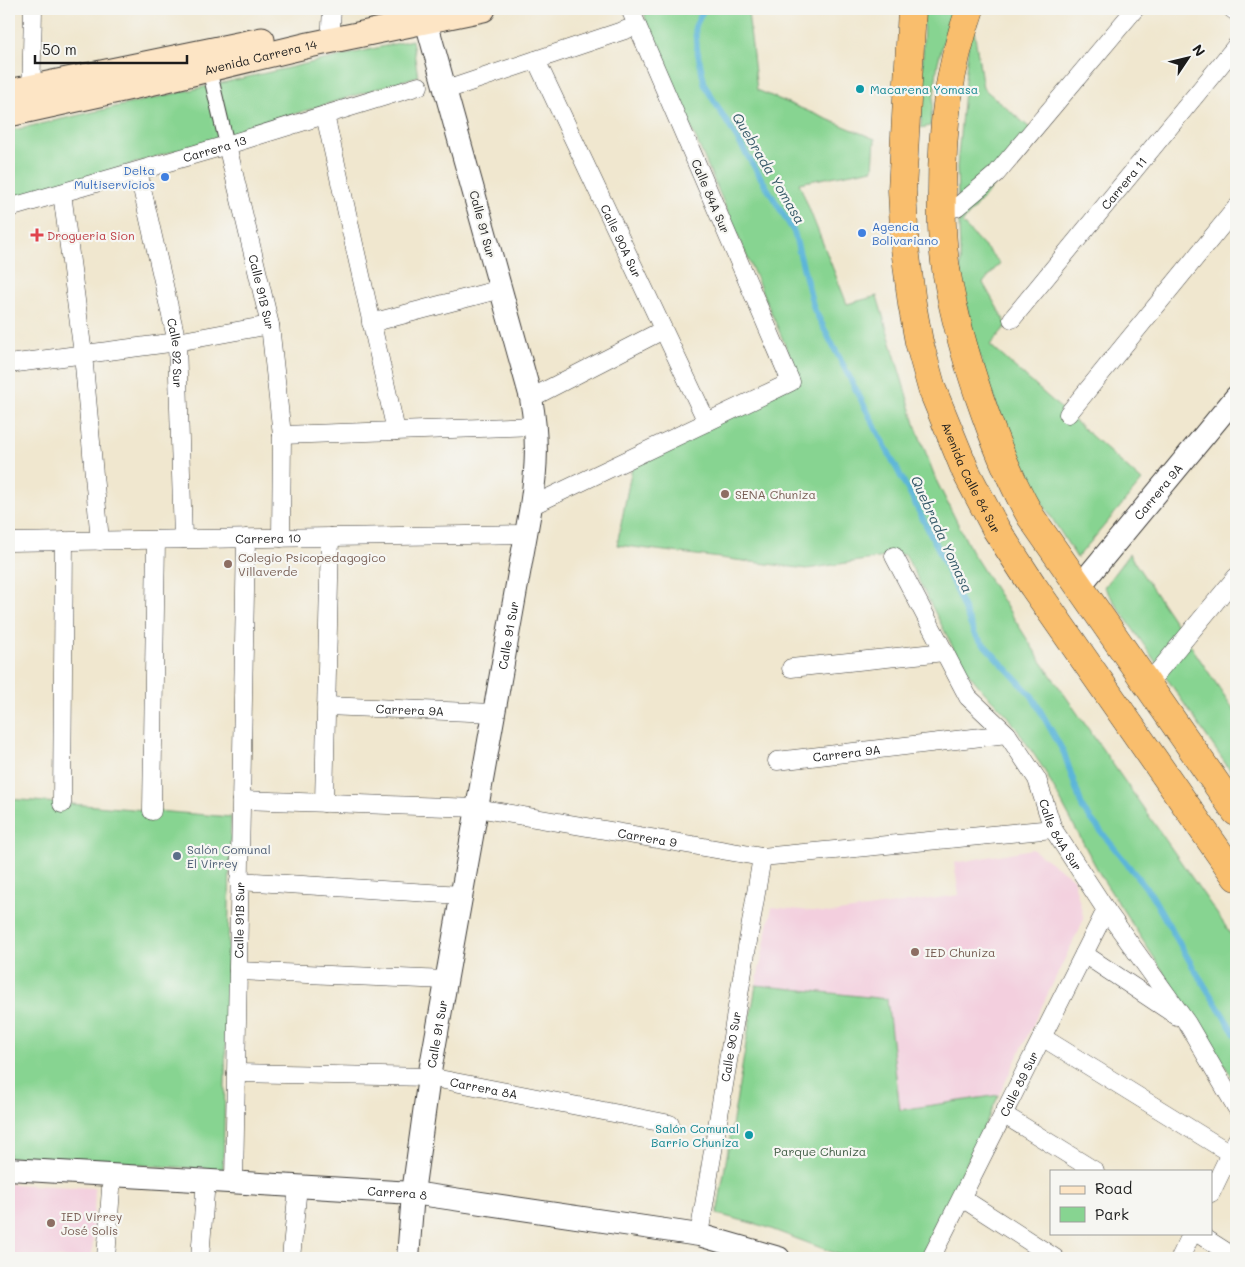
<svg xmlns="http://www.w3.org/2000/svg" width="1245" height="1267" font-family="Mali,sans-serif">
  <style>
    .built { fill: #f3cfde }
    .green { fill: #87d491; stroke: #527856 }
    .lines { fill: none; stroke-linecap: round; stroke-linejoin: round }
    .stream { stroke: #5bb5d9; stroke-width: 6 }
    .pedestrian-casing { stroke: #3c3a37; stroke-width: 16 }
    .minor-casing { stroke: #3c3a37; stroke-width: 19 }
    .tertiary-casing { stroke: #3c3a37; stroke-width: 24 }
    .secondary-casing { stroke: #3c3a37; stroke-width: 27 }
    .trunk-casing { stroke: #3c3a37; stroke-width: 29 }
    .pedestrian { stroke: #fff; stroke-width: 14 }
    .minor { stroke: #fff; stroke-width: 18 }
    .tertiary { stroke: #fff; stroke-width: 22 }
    .secondary { stroke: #fde5c5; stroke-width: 25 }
    .trunk { stroke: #f9be6d; stroke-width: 28 }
    .culture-dot { fill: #0f9aa8; stroke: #f6f6f2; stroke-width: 2 }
    .shop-dot { fill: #3f7fe0; stroke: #f6f6f2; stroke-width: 2 }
    .health-dot { fill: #e0444e; stroke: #f6f6f2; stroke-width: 2 }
    .education-dot { fill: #8d6e63; stroke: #f6f6f2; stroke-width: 2 }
    .service-dot { fill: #5c6f8a; stroke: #f6f6f2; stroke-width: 2 }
    .labels { text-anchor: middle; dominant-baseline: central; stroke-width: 4.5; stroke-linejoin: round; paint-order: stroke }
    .street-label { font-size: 12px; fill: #1c1c1c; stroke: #f6f6f2 }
    .culture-label { font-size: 12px; fill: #0d838f; stroke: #f6f6f2; text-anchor: start }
    .shop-label { font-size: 12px; fill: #366cbe; stroke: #f6f6f2; text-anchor: end }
    .health-label { font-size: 12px; fill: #be3a42; stroke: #f6f6f2; text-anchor: start }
    .education-label { font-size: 12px; fill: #785e54; stroke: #f6f6f2; text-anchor: start }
    .service-label { font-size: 12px; fill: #4e5e75; stroke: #f6f6f2; text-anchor: start }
    .park-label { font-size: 12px; fill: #415c45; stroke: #f6f6f2 }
    .water-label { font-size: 14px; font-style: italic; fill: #355968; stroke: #f6f6f2 }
  </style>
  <rect width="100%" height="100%" fill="#f6f6f2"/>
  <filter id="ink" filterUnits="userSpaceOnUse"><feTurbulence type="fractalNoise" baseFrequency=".02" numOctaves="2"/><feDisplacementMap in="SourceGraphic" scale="10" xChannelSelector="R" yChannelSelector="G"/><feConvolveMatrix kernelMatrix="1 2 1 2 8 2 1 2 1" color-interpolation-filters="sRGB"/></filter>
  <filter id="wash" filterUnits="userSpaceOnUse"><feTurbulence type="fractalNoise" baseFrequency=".0096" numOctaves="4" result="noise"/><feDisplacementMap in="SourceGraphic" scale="20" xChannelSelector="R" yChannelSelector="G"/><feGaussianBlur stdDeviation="1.12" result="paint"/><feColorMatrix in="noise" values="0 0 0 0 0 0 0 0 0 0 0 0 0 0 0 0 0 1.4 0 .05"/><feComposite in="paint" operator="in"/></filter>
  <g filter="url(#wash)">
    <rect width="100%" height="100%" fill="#f0e7cf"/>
    <!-- built -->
    <path class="built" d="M1032 849 1073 878 1084 919 999 1095 899 1110 887 999 756 985 772 907 831 913 959 895 954 863Z
      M9 1184 95 1188 92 1258H9Z"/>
    <!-- green -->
    <path class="green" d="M644 9H756L748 12 757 90 875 139 873 169 799 183 847 304 877 296 916 427 937 482 973 554 1041 661 1236 941V1083L1102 878 1043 768 1008 716 985 693 963 667 905 554 807 569 617 545 634 457 799 377 646 23Z
      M924 9H952L938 62 930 126 921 128Z
      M974 30 983 88 1037 134 962 223 1000 263 983 283 1007 325 990 345 1142 481 1077 558 1043 504 997 407 975 342 961 283 957 167 969 37Z
      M412 40 418 76 9 202V131Z
      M1129 554 1236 713V779L1104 587Z
      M9 799 231 817 223 1170 9 1157Z
      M756 985 887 999 900 1110 999 1095 922 1258H848L763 1226 717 1214Z"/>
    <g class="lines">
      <!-- stream -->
      <path class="stream" d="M704 9 695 27 697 49 705 86 794 232 814 309 938 548 975 635 1032 696 1064 753 1083 809 1151 894 1193 967 1236 1036"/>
    </g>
  </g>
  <g filter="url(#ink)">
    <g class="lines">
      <!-- pedestrian casing -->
      <g class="pedestrian-casing">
        <path id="pedestrian" d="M209 69 227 145"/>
      </g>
      <!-- minor casing -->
      <g class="minor-casing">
        <g id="minor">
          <path d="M1232 9 1236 12"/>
          <path d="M330 42 332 9"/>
          <path id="s1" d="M536 60 707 422"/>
          <path d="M446 90 637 26"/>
          <path d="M31 98 33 9"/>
          <path d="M325 115 396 431"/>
          <path id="s2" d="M227 145 270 325 282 435 281 538"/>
          <path id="s3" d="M138 171 177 342 183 539"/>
          <path d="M62 193 83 354 100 541"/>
          <path id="s4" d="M9 208 227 145 419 86"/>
          <path d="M942 211 957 207 996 174 1135 9"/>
          <path id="s5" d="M1012 319 1236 46"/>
          <path d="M371 323 501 289"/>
          <path d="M9 364 177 342 270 325"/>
          <path d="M531 398 663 330"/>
          <path d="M1068 414 1236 208"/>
          <path d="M282 435 536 426"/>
          <path d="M531 506 791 382 630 9"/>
          <path id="s6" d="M9 542 526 534"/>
          <path id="s7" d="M894 556 968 697 1007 734 1037 779 1053 829 1106 910 1187 1023 1236 1107"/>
          <path d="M791 668 944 652"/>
          <path d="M1147 685 1236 577"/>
          <path id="s8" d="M326 706 494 713"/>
          <path id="s9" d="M777 761 1007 734"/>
          <path id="s10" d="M241 800 477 808 762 857 1053 829"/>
          <path d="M324 803 330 537"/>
          <path d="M62 804 64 541"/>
          <path d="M152 811 156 540"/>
          <path d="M239 881 461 895"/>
          <path d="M1084 954 1177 1016"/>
          <path d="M238 971 446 980"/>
          <path d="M1042 1037 1236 1157"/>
          <path id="s11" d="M236 1073 429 1077 670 1124"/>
          <path d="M1003 1114 1095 1171"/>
          <path id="s12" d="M234 1182 246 538"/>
          <path d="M1211 1193 1236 1141"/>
          <path d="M962 1198 1055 1258"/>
          <path d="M1197 1233 1236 1258"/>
          <path id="s13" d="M699 1235 762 857"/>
          <path d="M106 1258 112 1175"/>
          <path d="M200 1258 206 1180"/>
          <path d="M291 1258 298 1186"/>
          <path id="s14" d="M931 1258 1106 910"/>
          <path d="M1180 1258 1192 1233"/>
        </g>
      </g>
      <!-- tertiary casing -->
      <g class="tertiary-casing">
        <g id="tertiary">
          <path id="s15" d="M1079 587 1236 397"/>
          <path id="s16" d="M9 1169 413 1193 699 1235 779 1258"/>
          <path id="s17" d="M408 1258 413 1193 429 1077 531 506C537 466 538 438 531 398L426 21"/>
        </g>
      </g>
      <!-- secondary casing -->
      <g class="secondary-casing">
        <g id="secondary">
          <path d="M9 92 262 40"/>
          <path id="s18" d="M9 114 163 80 309 45 483 9"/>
        </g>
      </g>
      <!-- trunk casing -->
      <g class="trunk-casing">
        <g id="trunk">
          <path id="s19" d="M912 9 902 190 905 248 912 304 919 342 932 389 966 472 996 529 1033 586 1236 877"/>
          <path d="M970 9C948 71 942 126 942 191 941 219 942 247 947 275 954 317 966 358 980 399 994 440 1010 480 1031 517L1236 812"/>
        </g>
      </g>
      <!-- pedestrian -->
      <use href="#pedestrian" class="pedestrian"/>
      <!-- minor -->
      <use href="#minor" class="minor"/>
      <!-- tertiary -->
      <use href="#tertiary" class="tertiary"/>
      <!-- secondary -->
      <use href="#secondary" class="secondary"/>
      <!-- trunk -->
      <use href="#trunk" class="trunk"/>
    </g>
  </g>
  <!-- markers -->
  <g class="culture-dot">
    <circle cx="860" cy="89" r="5"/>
    <circle cx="749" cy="1135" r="5"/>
  </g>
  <g class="shop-dot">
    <circle cx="165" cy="177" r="5"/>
    <circle cx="862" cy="233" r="5"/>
  </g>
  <path class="health-dot" d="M34.5 227.5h5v5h5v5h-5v5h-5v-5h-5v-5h5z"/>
  <g class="education-dot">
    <circle cx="725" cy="494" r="5"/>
    <circle cx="228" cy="564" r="5"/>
    <circle cx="915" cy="952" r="5"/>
    <circle cx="51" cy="1223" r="5"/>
  </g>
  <circle class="service-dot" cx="177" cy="856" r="5"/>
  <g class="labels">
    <!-- street labels -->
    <g class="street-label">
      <text stroke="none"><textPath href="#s18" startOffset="258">Avenida Carrera 14</textPath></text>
      <text stroke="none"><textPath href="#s4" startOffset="214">Carrera 13</textPath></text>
      <text stroke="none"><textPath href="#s5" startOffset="176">Carrera 11</textPath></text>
      <text transform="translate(711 196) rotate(67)">Calle 84A Sur</text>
      <text transform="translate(483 224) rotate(75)">Calle 91 Sur</text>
      <text stroke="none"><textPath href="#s1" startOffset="200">Calle 90A Sur</textPath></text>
      <text stroke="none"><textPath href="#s2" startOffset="151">Calle 91B Sur</textPath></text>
      <text stroke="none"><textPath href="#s3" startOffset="186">Calle 92 Sur</textPath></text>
      <text stroke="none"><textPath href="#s19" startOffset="480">Avenida Calle 84 Sur</textPath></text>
      <text stroke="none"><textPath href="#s15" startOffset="124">Carrera 9A</textPath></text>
      <text stroke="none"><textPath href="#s6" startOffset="259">Carrera 10</textPath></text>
      <text stroke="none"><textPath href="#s17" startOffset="631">Calle 91 Sur</textPath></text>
      <text stroke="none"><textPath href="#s8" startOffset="84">Carrera 9A</textPath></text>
      <text stroke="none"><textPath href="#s9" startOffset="70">Carrera 9A</textPath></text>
      <text stroke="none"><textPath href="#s7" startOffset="328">Calle 84A Sur</textPath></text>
      <text stroke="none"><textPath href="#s10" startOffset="409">Carrera 9</textPath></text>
      <text stroke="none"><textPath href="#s12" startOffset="262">Calle 91B Sur</textPath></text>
      <text stroke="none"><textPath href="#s17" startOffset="226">Calle 91 Sur</textPath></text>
      <text stroke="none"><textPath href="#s13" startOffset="191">Calle 90 Sur</textPath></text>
      <text stroke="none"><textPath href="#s14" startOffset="195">Calle 89 Sur</textPath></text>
      <text stroke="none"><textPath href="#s11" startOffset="249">Carrera 8A</textPath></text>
      <text stroke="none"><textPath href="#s16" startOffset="389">Carrera 8</textPath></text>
    </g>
    <!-- culture labels -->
    <g class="culture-label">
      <text x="870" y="89">Macarena Yomasa</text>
      <text x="739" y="1128" text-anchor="end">Salón Comunal<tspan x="739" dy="14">Barrio Chuniza</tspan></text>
    </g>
    <!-- shop labels -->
    <g class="shop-label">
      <text x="155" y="170">Delta<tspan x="155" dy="14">Multiservicios</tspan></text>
      <text x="872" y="226" text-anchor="start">Agencia<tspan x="872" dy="14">Bolivariano</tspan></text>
    </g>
    <!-- health labels -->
    <g class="health-label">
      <text x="47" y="235">Drogueria Sion</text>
    </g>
    <!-- education labels -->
    <g class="education-label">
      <text x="735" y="494">SENA Chuniza</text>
      <text x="238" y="557">Colegio Psicopedagogico<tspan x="238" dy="14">Villaverde</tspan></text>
      <text x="925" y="952">IED Chuniza</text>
      <text x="61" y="1216">IED Virrey<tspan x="61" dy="14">José Solis</tspan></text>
    </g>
    <!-- service labels -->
    <g class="service-label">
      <text x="187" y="849">Salón Comunal<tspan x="187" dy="14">El Virrey</tspan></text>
    </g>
    <!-- park labels -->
    <g class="park-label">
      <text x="820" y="1151">Parque Chuniza</text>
    </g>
    <!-- water labels -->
    <g class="water-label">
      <text transform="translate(769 168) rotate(59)">Quebrada Yomasa</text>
      <text transform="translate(942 534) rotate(65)">Quebrada Yomasa</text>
    </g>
  </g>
  <!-- margin -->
  <rect width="1245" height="1267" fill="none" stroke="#f6f6f2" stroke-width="30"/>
  <!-- legend -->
  <rect x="1050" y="1170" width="162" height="65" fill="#f6f6f2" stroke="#9f9f9c"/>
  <rect x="1060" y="1186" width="25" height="8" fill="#fde5c5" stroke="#9f9f9c"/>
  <text x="1095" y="1194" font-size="15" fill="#1c1c1c">Road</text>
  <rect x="1060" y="1207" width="25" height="15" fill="#87d491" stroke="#9f9f9c"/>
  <text x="1095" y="1220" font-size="15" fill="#1c1c1c">Park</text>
  <!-- north arrow -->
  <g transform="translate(1188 58) rotate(55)" stroke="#f6f6f2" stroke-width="4" paint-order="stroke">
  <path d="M0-4L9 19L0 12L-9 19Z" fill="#1c1c1c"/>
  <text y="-8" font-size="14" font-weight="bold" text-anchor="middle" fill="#1c1c1c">N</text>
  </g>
  <!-- scale -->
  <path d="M35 55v8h152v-8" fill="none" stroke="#1c1c1c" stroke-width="2.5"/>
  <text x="42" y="55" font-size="15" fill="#1c1c1c" stroke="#f6f6f2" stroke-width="4" paint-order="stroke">50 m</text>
</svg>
